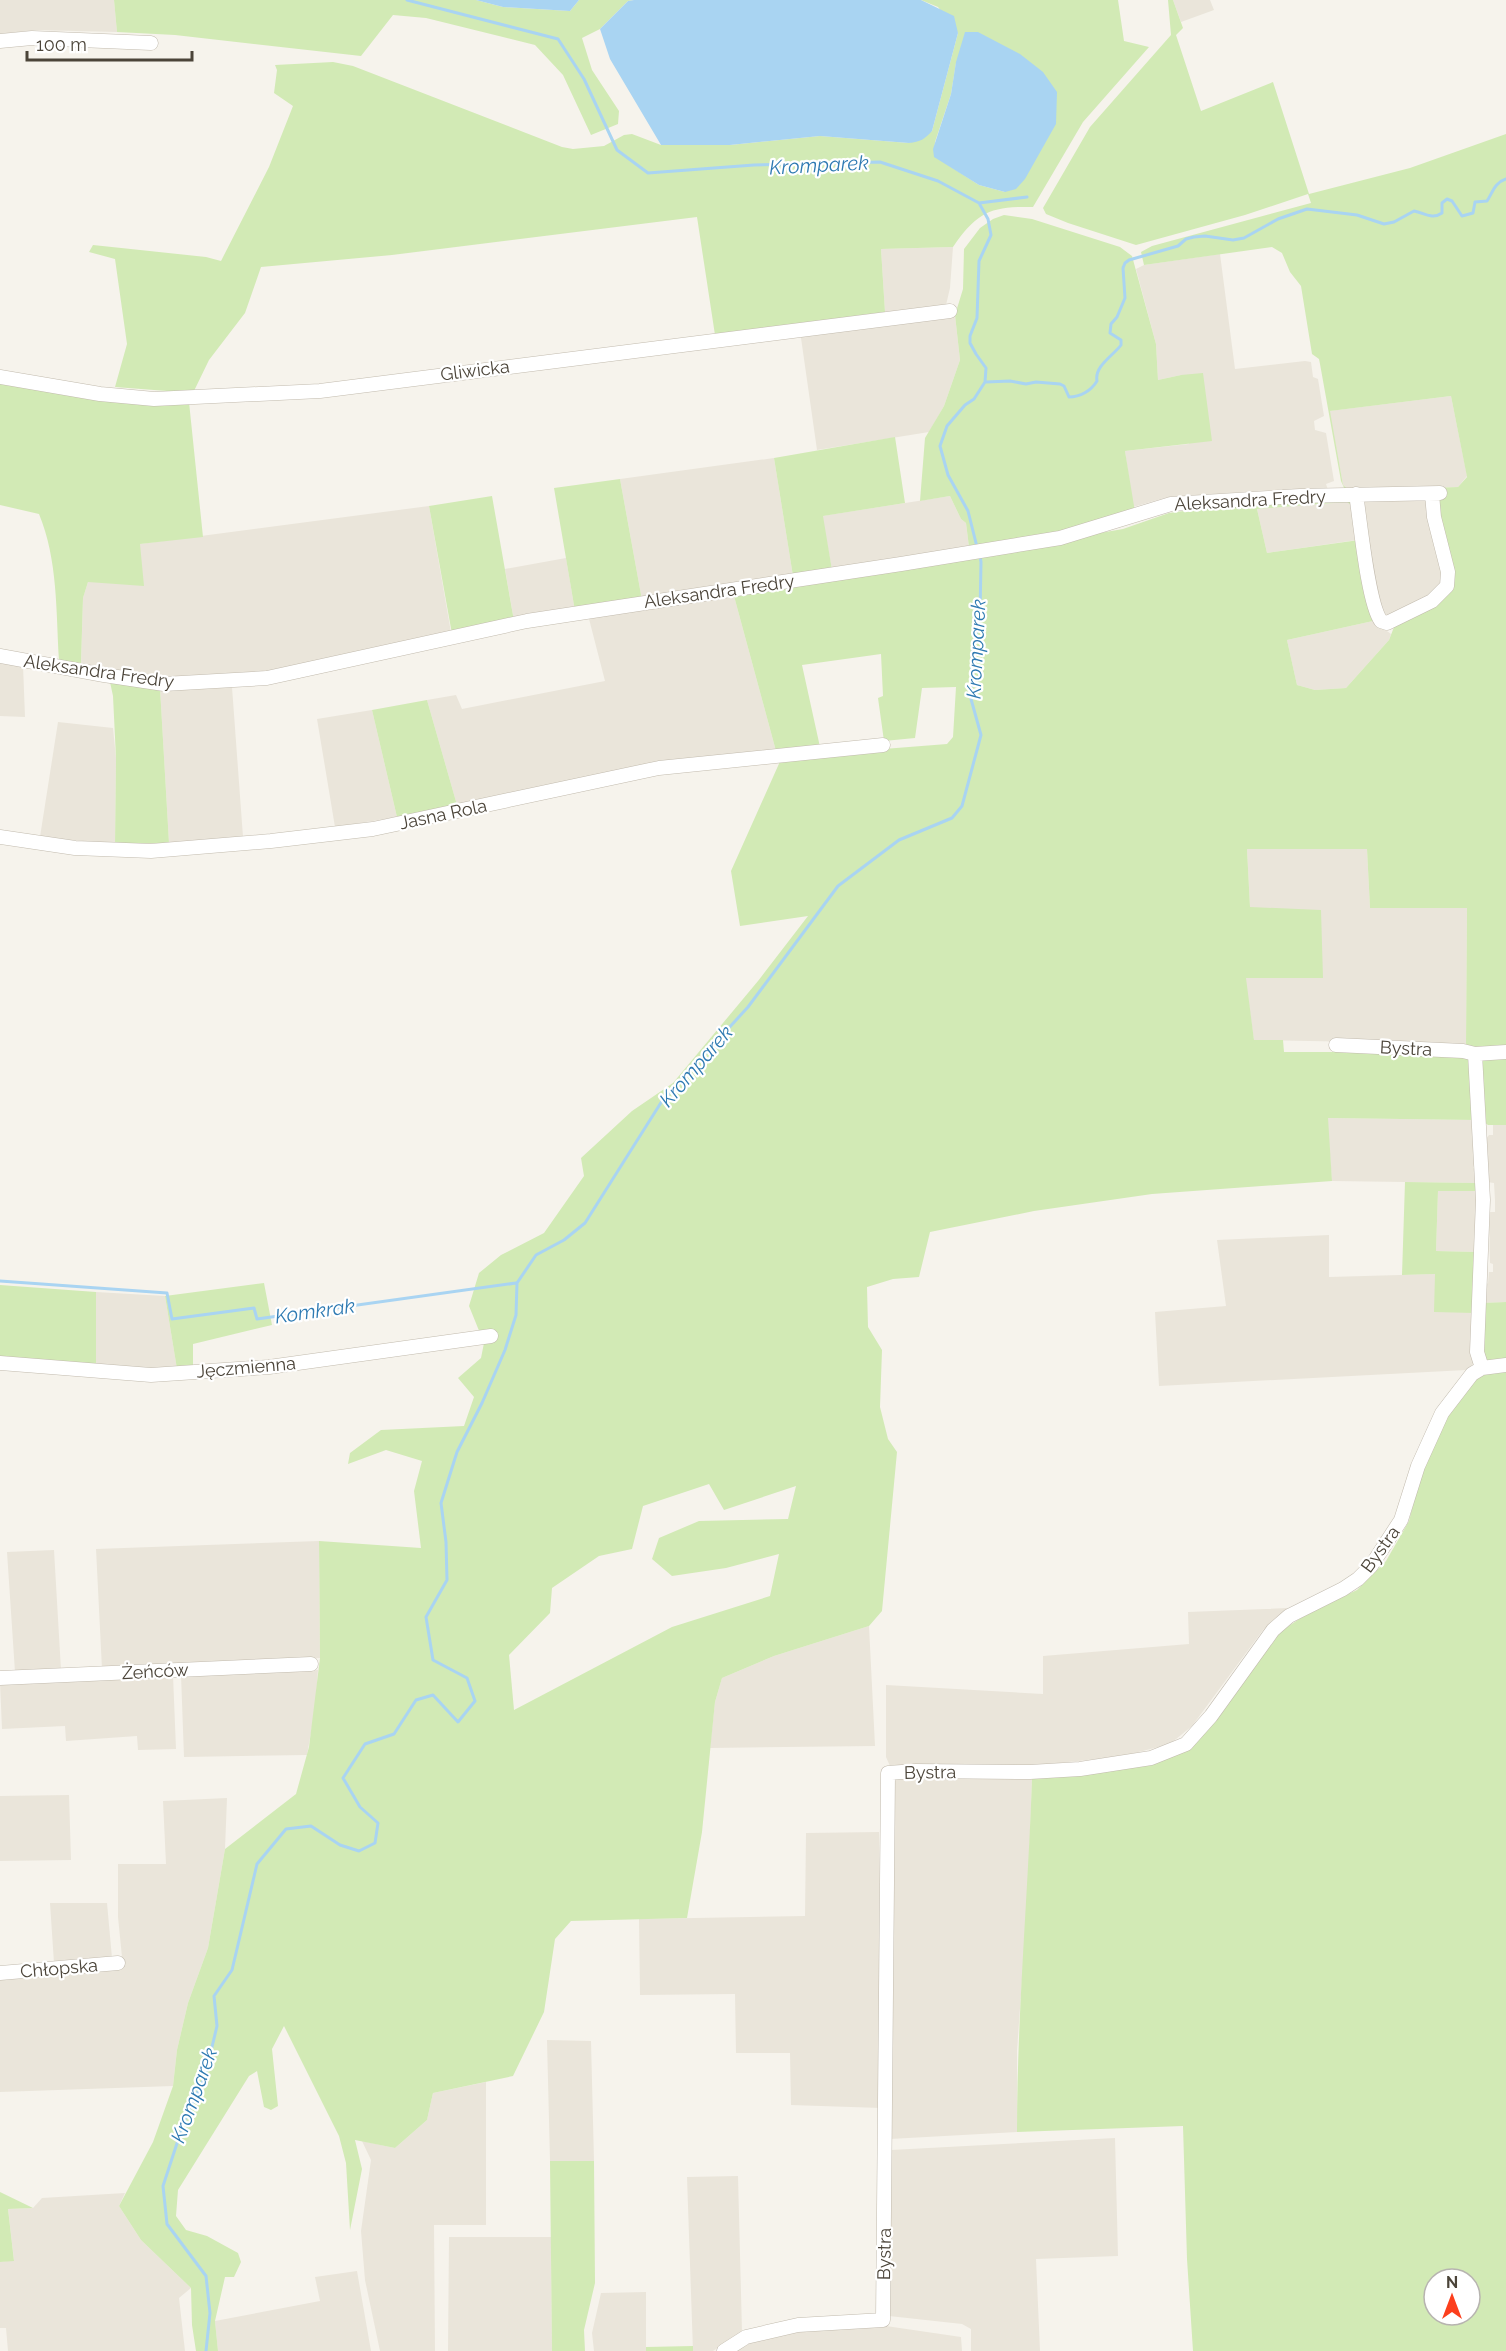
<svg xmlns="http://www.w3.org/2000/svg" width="1506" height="2351" font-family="Raleway,sans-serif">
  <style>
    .residential { fill: #eae5da }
    .green { fill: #d2eab5; fill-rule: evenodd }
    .water { fill: #a9d4f2 }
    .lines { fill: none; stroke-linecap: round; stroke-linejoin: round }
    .stream { stroke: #a9d4f2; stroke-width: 3 }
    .minor-casing { stroke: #c2bbae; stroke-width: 15 }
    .minor { stroke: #fff; stroke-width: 14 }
    .labels { text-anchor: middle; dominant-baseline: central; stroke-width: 4.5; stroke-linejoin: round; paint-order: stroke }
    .street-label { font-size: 18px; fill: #4b4439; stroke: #fff }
    .water-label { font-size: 20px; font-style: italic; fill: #2e7ab2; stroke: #fff }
  </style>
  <rect width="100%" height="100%" fill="#f6f3ec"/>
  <!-- residential -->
  <path class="residential" d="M0 0H114L117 32 36 30 0 34Z
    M1173 0H1210L1214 10 1181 22Z
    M953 247 950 288 946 305 885 312 881 249Z
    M1220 254 1235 369 1305 361 1311 362 1313 377 1318 379 1324 416 1314 421 1315 430 1326 433 1334 481 1326 484 1328 490H1273L1168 497 1133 507 1125 451 1189 444 1181 375 1158 380 1156 344 1136 269 1144 265Z
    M955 315 960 360 944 406 929 432 817 450 800 331Z
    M1451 396 1467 476 1458 487 1349 490 1343 485 1329 411Z
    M774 458 793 576 642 600 620 479Z
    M950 496 961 519 966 523 969 547 832 570 822 516Z
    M1427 498 1444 579 1437 590 1386 619 1381 609 1382 607 1377 594 1362 504 1364 501Z
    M1347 502 1351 504 1357 540 1267 553 1257 509Z
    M429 506 452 638 263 673 164 679 81 666 83 598 88 582 140 544Z
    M566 558 575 611 514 621 505 569Z
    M734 596 776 751 658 762 457 805 427 700 456 695 462 709 605 681 588 615Z
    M1373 621 1391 634 1389 640 1346 688 1315 690 1297 685 1287 640Z
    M0 662 23 665 25 717 0 716Z
    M232 687 243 837 169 843 160 688Z
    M372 710 397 817 335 827 317 719Z
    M58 722 113 728 116 758 115 844 40 837Z
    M1338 848 1367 849 1370 908H1467L1466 1044 1254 1040 1245 978H1322L1250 907 1247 849Z
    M1327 1118 1475 1120 1477 1156 1473 1168 1478 1171V1183L1332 1181Z
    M1493 1125H1506V1302L1484 1303 1485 1286 1488 1283 1489 1272H1493V1264L1490 1263 1489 1212H1495V1200L1494 1183 1487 1182 1485 1140 1489 1135H1493Z
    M1438 1191H1478L1476 1252 1436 1251Z
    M1329 1235V1277L1435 1274 1474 1313 1473 1364 1466 1370 1159 1386 1155 1312 1226 1306 1217 1240Z
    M96 1292 165 1296 177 1369 96 1366Z
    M319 1541 320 1658 102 1669 96 1549Z
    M54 1550 61 1670 15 1672 7 1552Z
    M1288 1608 1263 1630 1192 1726 1170 1744 1123 1756 1032 1766H890L886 1757V1685L1043 1694V1656L1189 1644 1188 1612Z
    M869 1626 875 1746 710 1748 715 1702 722 1678 774 1656Z
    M318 1670 315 1710 307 1755 184 1757 181 1675Z
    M173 1675 176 1749 138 1750 137 1736 66 1741 65 1726 2 1729 0 1683Z
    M894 1779H1032L1028 1895 1017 2051V2132L890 2139Z
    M69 1795 71 1860 0 1861V1796Z
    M227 1798 225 1849 208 1948 188 2003 177 2050 173 2086 0 2092V1977L123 1967 118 1917V1864H166L163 1801Z
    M879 1832 881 2108 791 2105 790 2053H736L735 1994 640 1995 639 1919 805 1916 806 1833Z
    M50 1903H107L112 1958 54 1963Z
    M547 2040 591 2041 594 2161H550Z
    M486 2082V2225H434L435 2351H380L365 2280 361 2231 371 2160 362 2141 395 2148 427 2120 433 2093Z
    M1115 2138 1118 2256 1036 2259 1040 2351H971V2329L962 2324 889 2316 891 2150Z
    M738 2176 742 2332 713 2351H693L687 2177Z
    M125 2193 119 2206 141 2240 191 2288 179 2298 185 2351H8L6 2328H0V2262L14 2260 8 2209 33 2208 42 2198Z
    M449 2237H551L552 2351H448Z
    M357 2271 371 2351H218L215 2321 320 2301 315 2277Z
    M646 2292V2351H594L592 2333 601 2293Z
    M886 2326 961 2337 962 2351H736L758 2339 815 2329Z"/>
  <!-- green -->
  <path class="green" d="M114 0H476L503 7 570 11 579 0H634L628 1 600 29 582 38 592 70 619 111 618 124 591 135 563 75 535 45 426 18 393 15 361 56 175 35 117 32Z
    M921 0H1118L1124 41 1149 47 1083 122 1033 207C991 206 977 212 953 247L881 249 885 312 715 335 697 217 392 255 261 267 245 313 209 360 193 393 115 387 127 344 115 259 89 252 93 245 206 257 221 261 269 167 293 106 274 93 277 70 275 65 333 62 353 66 562 147 573 149 604 146 624 135 632 134 661 145H730L820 136 909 143 932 131 958 33 938 7ZM956 63 1005 192 979 185 934 156 935 142 951 94Z
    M1168 0H1173L1183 28 1176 35 1201 111 1273 82 1309 194 1410 168 1506 134V1049H1469L1466 1044 1467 908H1370L1367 849H1247L1250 907 1321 910 1323 978H1246L1254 1040H1283L1284 1052H1395L1469 1057 1475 1120 1328 1118 1332 1181 1152 1194 1034 1211 930 1232 919 1277 893 1279 867 1287 868 1327 882 1350 880 1407 888 1439 897 1452 882 1611 869 1626 774 1656 722 1678 715 1702 702 1832 687 1918 571 1921 555 1939 544 2012 513 2076 433 2093 427 2120 395 2148 355 2140 362 2169 350 2230 346 2163 339 2136 284 2026 272 2049 278 2106 271 2110 264 2107 257 2071 249 2076 178 2190 176 2216 186 2230 207 2236 238 2253 241 2262 234 2277H225L215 2321 218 2351H196L192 2325 191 2288 141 2240 119 2206 153 2142 173 2086 177 2050 188 2003 208 1948 225 1849 296 1794 309 1747 320 1658 319 1541 421 1548 414 1491 422 1461 386 1450 348 1464 350 1453 381 1430 464 1426 474 1397 458 1378 481 1358 484 1343 469 1306 479 1273 501 1255 544 1233 584 1176 581 1158 632 1111 673 1083 758 981 808 916 740 926 731 871 782 757 947 744 953 737 956 687 922 688 915 738 884 741 878 698 883 696 881 654 802 665 820 747 776 751 734 596 1123 529 1169 513 1242 503 1352 500 1354 527 1351 505 1347 502 1257 509 1267 553 1359 540 1373 621 1287 640 1297 685 1315 690 1346 688 1389 640 1396 622 1443 594 1437 506 1441 492 1401 489 1458 487 1467 477 1451 396 1330 411 1343 485 1349 490H1345L1341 481 1320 364 1319 359 1312 354 1301 286 1290 272 1282 253 1272 247 1144 265 1141 252 1152 246 1311 203 1308 194 1245 215 1136 245 1068 223 1046 214 1043 208 1090 127 1171 35ZM709 1484 724 1510 796 1486 788 1519 699 1521 659 1538 652 1559 672 1576 726 1568 779 1554 770 1596 672 1627 514 1710 509 1655 550 1613 552 1588 599 1556 632 1549 643 1506Z
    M1004 215 1032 219 1120 247 1132 256 1156 344 1158 380 1181 375 1203 373 1212 441 1125 451 1135 512 1056 532 969 547 966 523 961 519 950 496 920 501 925 438 944 406 960 360 955 315 963 289 964 249 980 228 993 219Z
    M0 381 189 402 203 537 140 544 144 586 88 582 83 598 81 663 59 660C56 611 58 560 39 514L0 505Z
    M895 437 905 503 823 516 832 570 793 576 774 458Z
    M620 479 642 600 575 611 554 488Z
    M492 496 514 621 452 634 429 506Z
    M110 682 160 688 169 843 115 844 116 758 113 696Z
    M427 700 457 805 397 817 372 710Z
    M1506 1056V1125H1488L1484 1122 1481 1058Z
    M1405 1182 1478 1183V1191H1438L1436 1251 1476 1252 1474 1313 1434 1312 1435 1274 1402 1275Z
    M264 1283 272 1325 193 1344V1368L177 1369 165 1296Z
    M0 1285 96 1292V1366L36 1359 0 1358Z
    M1506 1302V1362H1487L1484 1359 1482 1303Z
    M1506 1367V2351H1193L1187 2259 1183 2126 1017 2132C1017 2014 1028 1897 1032 1779L1081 1775 1189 1749 1209 1729 1278 1633 1310 1612 1357 1590 1386 1561 1409 1521 1423 1464 1448 1415 1483 1371ZM1434 2279H1470V2315H1434Z
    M550 2161H594L595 2283 584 2330 585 2351H552Z
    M0 2192 33 2208 8 2209 14 2261 0 2262Z
    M693 2346V2351H646V2347Z"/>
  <!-- water -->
  <path class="water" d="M476 0H579L570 11 503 7Z
    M634 0H921L954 16 958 33 932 131C925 139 920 142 909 143L820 136 730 145H661L610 59 600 29 628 1Z
    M965 32H978L1020 54 1043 72 1057 92 1056 124 1025 179 1016 189 1005 192 979 185 934 157 933 149 951 94 956 62Z"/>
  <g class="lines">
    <!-- stream -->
    <path class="stream" d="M407 0 558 39 584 79 617 150 648 173 754 165 880 162 938 181 979 203 988 219 991 235 979 261 977 318 970 336V343L976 354 986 368 985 382 974 399 965 405 947 426 940 446 948 475 968 511 977 547
      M979 203 1027 197
      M986 382 1010 381 1026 384 1036 382 1060 384 1064 386 1069 397C1080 397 1091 391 1097 381 1094 366 1114 355 1121 345V340L1110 333 1111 324 1117 317 1125 298 1123 268 1125 263 1129 260 1178 246 1186 239 1194 237 1205 236 1233 240 1244 238 1278 219 1307 209 1357 215 1384 224 1394 222 1414 211C1425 213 1432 220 1442 213V203L1447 199 1452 201 1462 216 1473 213 1475 202 1487 201C1493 192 1494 183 1506 179
      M0 1281 167 1293 172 1319 254 1308 257 1319 516 1283
      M206 2351 210 2313 206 2276 167 2224 163 2186 184 2122 205 2076 217 2026 214 1996 232 1970 257 1864 286 1829 311 1826 340 1845 359 1851 375 1843 378 1823 360 1807 343 1778 365 1744 394 1734 416 1700 433 1695 458 1722 475 1701 467 1678 433 1660 426 1617 447 1580 446 1542 441 1503 457 1452 482 1403 505 1350 516 1315 517 1283 536 1255 564 1240 585 1223 662 1101 748 1007 838 886 899 840 952 818 962 806 981 735 971 699 972 653 980 615 981 562 980 556"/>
    <!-- minor casing -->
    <g class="minor-casing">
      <path id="minor" d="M0 41 32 38 151 43
        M0 377 100 394 154 399 320 391 950 311
        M1356 494C1360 519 1368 604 1381 621L1387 623 1432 601 1447 586 1448 572 1434 517 1432 494
        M0 656 104 675 164 684 267 678 527 621 901 564 1060 538 1171 504 1300 496 1440 493
        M0 837 75 848 151 851 271 841 373 829 659 768 883 745
        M1336 1045 1463 1051 1475 1054 1506 1052
        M1475 1054 1483 1200 1477 1352 1482 1368
        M0 1363 151 1375 269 1367 491 1336
        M0 1678 311 1664
        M0 1973 118 1963
        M724 2351 746 2337 798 2325 883 2320 888 1773 916 1771 1030 1772 1080 1769 1151 1758 1186 1744 1211 1716 1273 1630 1289 1616 1343 1589 1358 1579 1371 1566 1401 1520 1418 1466 1442 1413 1472 1374 1482 1368 1506 1365"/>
    </g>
    <!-- minor -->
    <use href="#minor" class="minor"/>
  </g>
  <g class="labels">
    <!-- street labels -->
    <g class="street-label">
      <text transform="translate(475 370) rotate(-7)">Gliwicka</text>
      <text transform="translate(1250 500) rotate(-3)">Aleksandra Fredry</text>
      <text transform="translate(719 591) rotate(-8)">Aleksandra Fredry</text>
      <text transform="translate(99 671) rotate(8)">Aleksandra Fredry</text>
      <text transform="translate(443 814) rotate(-12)">Jasna Rola</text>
      <text transform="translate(1406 1048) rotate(3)">Bystra</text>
      <text transform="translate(246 1367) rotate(-5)">Jęczmienna</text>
      <text transform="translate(1380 1549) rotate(-54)">Bystra</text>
      <text transform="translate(155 1671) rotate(-3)">Żeńców</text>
      <text transform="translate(930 1772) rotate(-1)">Bystra</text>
      <text transform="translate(59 1968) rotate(-5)">Chłopska</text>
      <text transform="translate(884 2254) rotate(-89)">Bystra</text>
    </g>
    <!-- water labels -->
    <g class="water-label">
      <text transform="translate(819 165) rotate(-3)">Kromparek</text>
      <text transform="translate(976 649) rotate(-87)">Kromparek</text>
      <text transform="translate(696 1066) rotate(-49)">Kromparek</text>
      <text transform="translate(315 1311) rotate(-8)">Komkrak</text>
      <text transform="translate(194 2095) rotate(-70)">Kromparek</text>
    </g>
  </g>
  <!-- north arrow -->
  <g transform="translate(1452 2297)"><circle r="28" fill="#ffffff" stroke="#b7b4b0" stroke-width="1.5"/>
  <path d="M0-4.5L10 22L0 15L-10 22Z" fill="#fc3f1d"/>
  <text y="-9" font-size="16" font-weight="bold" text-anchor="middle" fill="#4b4439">N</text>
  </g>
  <!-- scale -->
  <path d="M27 51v9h165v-9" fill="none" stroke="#4b4439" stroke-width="3"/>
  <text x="36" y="51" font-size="18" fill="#4b4439" stroke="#ffffff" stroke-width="4.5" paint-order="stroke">100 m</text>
</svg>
